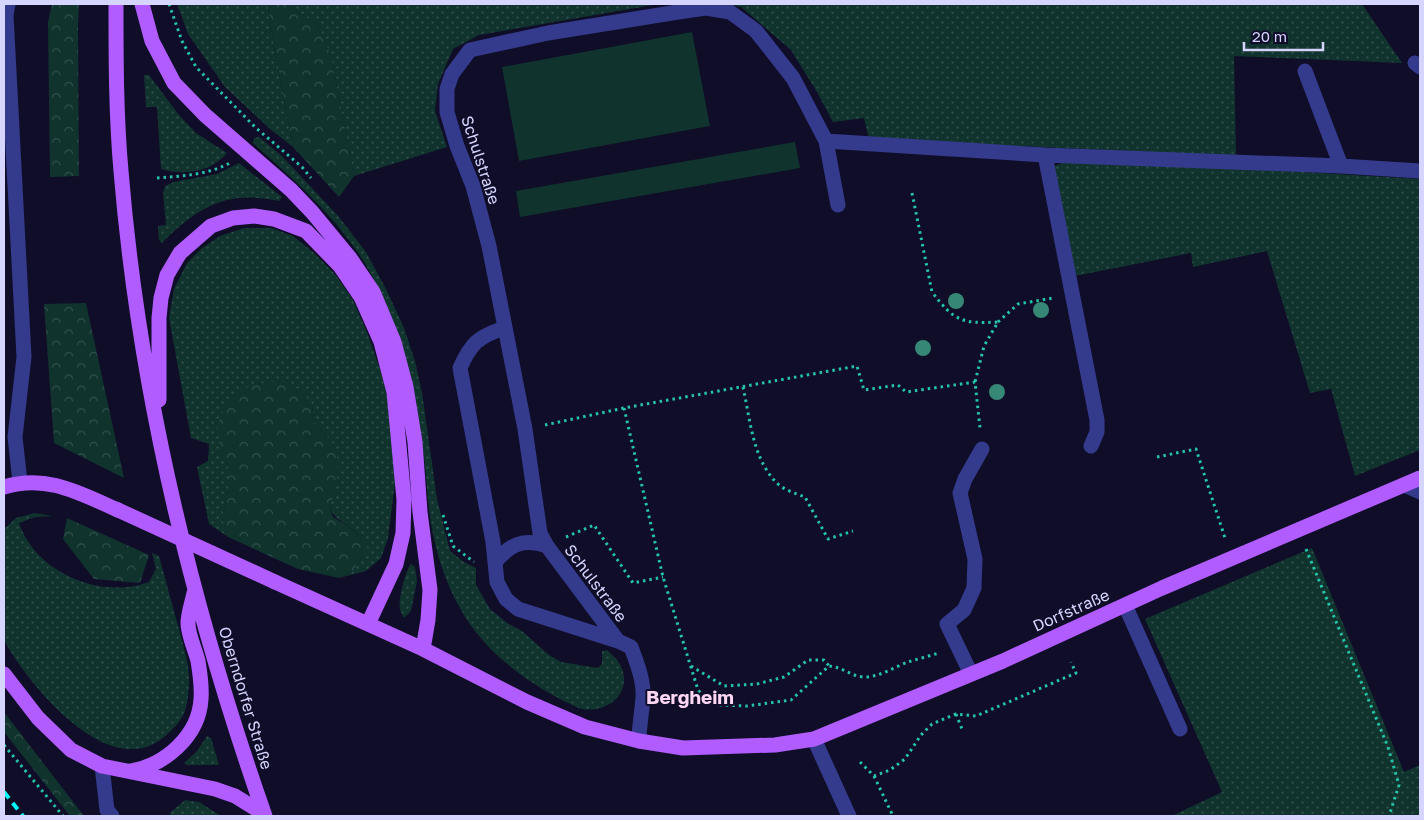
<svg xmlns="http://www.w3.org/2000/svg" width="1424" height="820" font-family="'Golos Text',sans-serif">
	<defs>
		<pattern id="grass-dots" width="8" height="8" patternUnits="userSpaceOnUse" patternTransform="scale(1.25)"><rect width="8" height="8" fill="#10332e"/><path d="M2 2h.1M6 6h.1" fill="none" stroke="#32504d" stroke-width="1.8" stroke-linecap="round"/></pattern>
		<pattern id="forest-crowns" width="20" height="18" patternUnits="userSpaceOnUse" patternTransform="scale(1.25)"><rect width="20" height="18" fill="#10332e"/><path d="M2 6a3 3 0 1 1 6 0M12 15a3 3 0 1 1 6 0" fill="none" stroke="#32504d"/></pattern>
	</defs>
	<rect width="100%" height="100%" fill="#0f0d28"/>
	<path fill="url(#grass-dots)" d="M 177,4 L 272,4 L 268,6 L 273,41 L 293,147 L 270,129 L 225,87 L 188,34 Z
		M 286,4 L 659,4 L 479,35 L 453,49 L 438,84 L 435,111 L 447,147 L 354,176 L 331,56 L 318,25 Z
		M 726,4 L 1362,4 L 1402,63 L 1234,56 L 1236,156 L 869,139 L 864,118 L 833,122 L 817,92 L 791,50 L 741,7 Z
		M 144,75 L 149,75 L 179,115 L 196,133 L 227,153 C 211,172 185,176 161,169 L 157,107 L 146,107 Z
		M 259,137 L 282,156 L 339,217 L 366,252 L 386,289 L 404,328 L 415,361 L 422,393 L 437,499 L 450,551 L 464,562 L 476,568 L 476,585 L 490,609 L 507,623 L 522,631 L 549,655 L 561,662 L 598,668 L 602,664 L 602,651 L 607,650 C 610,653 615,657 618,661 C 636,688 611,714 582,709 C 576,708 570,703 564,701 C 531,684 498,661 475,631 C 448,595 434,552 429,508 C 426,482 425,456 420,430 C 416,406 405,382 398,359 C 393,341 388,324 382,306 C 380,298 378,288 374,280 C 347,226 298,183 253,143 L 254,138 Z
		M 1065,162 L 1236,168 L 1420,179 L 1420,450 L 1355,476 L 1331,389 L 1310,393 L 1267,251 L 1193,267 L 1191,253 L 1075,276 L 1054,166 Z
		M 239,163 L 282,197 L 279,201 C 227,190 199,206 162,243 L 159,240 L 158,226 L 166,225 L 163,193 L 165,186 L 174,182 L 217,174 Z
		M 244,228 L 271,228 L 293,236 L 313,252 L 335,274 L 353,300 L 367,332 L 381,372 L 390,407 L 396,475 L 388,538 L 381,558 L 366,571 L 339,578 L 353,571 L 367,549 C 363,540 357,533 350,527 C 340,519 335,520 330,507 L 336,448 L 314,421 L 312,405 L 221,455 L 228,466 L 228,492 L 222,517 L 228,537 L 209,524 L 197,467 L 208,461 L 209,444 L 191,438 L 169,318 L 174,289 L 187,263 L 202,248 L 220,236 Z
		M 35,513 L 53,516 L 35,517 L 19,523 C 36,573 101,600 149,582 L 156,569 L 152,553 L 159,556 C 166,581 172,605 179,629 C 182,641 186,654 188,666 C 190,679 189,699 185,711 C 181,722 169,734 160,740 C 105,779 27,683 4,640 L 4,529 L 16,518 Z
		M 1312,548 L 1404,772 L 1420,765 L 1420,816 L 1172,816 L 1222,792 L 1145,619 Z
		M 411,564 L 415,567 L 417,581 L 411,611 L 404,618 C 403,615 401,613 400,610 C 398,601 405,571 411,564 Z
		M 207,736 L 211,738 L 219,765 L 187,765 L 184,763 L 197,751 Z
		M 185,800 L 199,802 L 221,816 L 169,816 L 171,812 Z"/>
	<path fill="url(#forest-crowns)" d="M 52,4 L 79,4 L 78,27 L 79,176 L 50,177 L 48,22 Z
		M 272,4 L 286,4 L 318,25 L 331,56 L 354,176 L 339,197 L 293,147 L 273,41 L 268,5 Z
		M 86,303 L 124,478 L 54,443 L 44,304 Z
		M 281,381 L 303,391 L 312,405 L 314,421 L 336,448 L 339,470 L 330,507 L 333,517 L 350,527 L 363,540 L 368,549 L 353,571 L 339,578 L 298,569 L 228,537 L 222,517 L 228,492 L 228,466 L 221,455 L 217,427 L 224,408 L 239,391 L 256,384 Z
		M 67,518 L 149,555 L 140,583 L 94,579 L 63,539 Z
		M 4,712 L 84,816 L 70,816 L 4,732 Z"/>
	<path fill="#10332e" d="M 692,32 L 710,126 L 519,161 L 502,67 Z
		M 795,142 L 800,168 L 520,217 L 516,191 Z"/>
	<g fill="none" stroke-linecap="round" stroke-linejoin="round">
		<path stroke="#24c4a9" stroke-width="3" stroke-dasharray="2.5 4" stroke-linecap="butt" d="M 169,4 L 182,41 L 196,67 L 256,128 L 302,167 L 311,178
			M 157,178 C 182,176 207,175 230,163
			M 912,193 L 932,292 C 954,321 962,324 998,322 L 984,346 L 975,382
			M 998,322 L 1018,304 L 1053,298
			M 743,387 C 750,418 752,455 774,480 C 781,489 794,493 805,497 L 828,539 L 853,531
			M 624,408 L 663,577 L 698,690 L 708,701 L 721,705 L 747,706 L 791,700 L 829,666 C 842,667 851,676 863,677 C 878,678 894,667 908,662 C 918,659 929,656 939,653
			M 545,425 L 624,408 L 857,366 L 864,390 L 898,385 L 906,392 L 975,382 L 980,428
			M 1157,457 L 1196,449 L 1225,538
			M 443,515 L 453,546 L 474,562
			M 566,537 L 594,525 L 633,583 L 663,577
			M 1306,549 L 1388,747 L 1399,785 L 1389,816
			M 691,666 L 724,686 L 757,684 L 784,677 L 808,660 L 824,660 L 829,666
			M 956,714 L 962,729
			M 4,745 L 63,816
			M 860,762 L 874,776 L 890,770 L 905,759 L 921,735 L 932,724 L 956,714 L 976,716 L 1076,673 L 1071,662
			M 874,776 L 893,816"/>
		<path stroke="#343a8c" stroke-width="15" d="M 8,4 L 6,15 L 24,357 L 15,437 L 20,482
			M 1415,63 L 1420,67
			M 1305,71 L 1341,166 L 1420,171
			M 826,141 L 1045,155 L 1341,166
			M 1045,155 L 1097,420 L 1097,432 L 1091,446
			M 504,328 C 478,337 471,343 460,368 L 493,542 L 497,582 L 506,599 L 518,609 L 618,641 L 631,647 C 637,663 644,681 643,697 C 642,713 639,726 639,741
			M 1404,485 L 1420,492
			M 547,546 L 540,533 L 525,429 L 489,246 L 473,186 L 457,146 L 447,112 L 447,89 L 452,74 L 470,50 L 548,33 L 678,12 L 706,8 L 730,12 L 756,31 L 793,78 L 826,141 L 838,205
			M 495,562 C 511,544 523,538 547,546 L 618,641
			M 1125,605 L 1180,729
			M 971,674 L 947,624 L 964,610 L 974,588 L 975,559 L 960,493 L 965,479 L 982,449
			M 814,739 L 849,816
			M 102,766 L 107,810 L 112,816"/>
		<path stroke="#b15cff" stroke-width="15" d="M 116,4 C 116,59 116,115 121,171 C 139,391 192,608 265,816
			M 142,4 L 152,41 L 174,83 L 205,115 L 291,190 L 312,212 L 350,258 L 373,292 L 394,342 L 406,387 L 415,442 L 420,512 L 430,590 L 428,620 L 423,649
			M 159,400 L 159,318 L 161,298 L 167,275 L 180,253 L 211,226 L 233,218 L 254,216 L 274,219 L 306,231 L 340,266 L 361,297 L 381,342 L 394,392 L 404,500 L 403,533 L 396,564 L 368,624
			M 4,487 C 47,474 79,493 118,510
			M 275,582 L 423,649 L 527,702 L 585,727 L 639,741 L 683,748 L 775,745 L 814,739 L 1003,661 L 1162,588 L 1420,478
			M 4,674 L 38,718 L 71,750 L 102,766 L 215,789 L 235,796 L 264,814
			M 131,771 C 165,765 199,736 201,699 C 202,687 200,673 198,661 C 195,649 188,635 188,623 C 188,614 192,603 194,593"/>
		<path stroke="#01fffe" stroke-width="4" stroke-dasharray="8 6" stroke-linecap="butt" d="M 4,792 L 23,816"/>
		<path stroke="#b15cff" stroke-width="15" d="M 118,510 L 275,582"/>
	</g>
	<g fill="#368776">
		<circle cx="956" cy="301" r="8"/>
		<circle cx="1041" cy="310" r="8"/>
		<circle cx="923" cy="348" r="8"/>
		<circle cx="997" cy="392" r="8"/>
	</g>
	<g text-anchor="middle" stroke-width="4" stroke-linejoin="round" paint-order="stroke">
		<g font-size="16" fill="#d5d5ff" stroke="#0f0d28">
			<text transform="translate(481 160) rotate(72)" y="6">Schulstraße</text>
			<text transform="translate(596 583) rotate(53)" y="6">Schulstraße</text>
			<text transform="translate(1071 610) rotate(-24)" y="6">Dorfstraße</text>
			<text transform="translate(246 698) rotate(73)" y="6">Oberndorfer Straße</text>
		</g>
		<g font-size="19" font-weight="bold" fill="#ffd7f5" stroke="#0f0d28">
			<text x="690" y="704">Bergheim</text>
		</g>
	</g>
	<rect width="1424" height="820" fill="none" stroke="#d5d5ff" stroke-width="10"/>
	<path d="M1244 42v8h79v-8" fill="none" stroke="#d5d5ff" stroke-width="2.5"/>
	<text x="1252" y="42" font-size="15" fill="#d5d5ff" stroke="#0f0d28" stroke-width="4" paint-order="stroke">20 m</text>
</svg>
